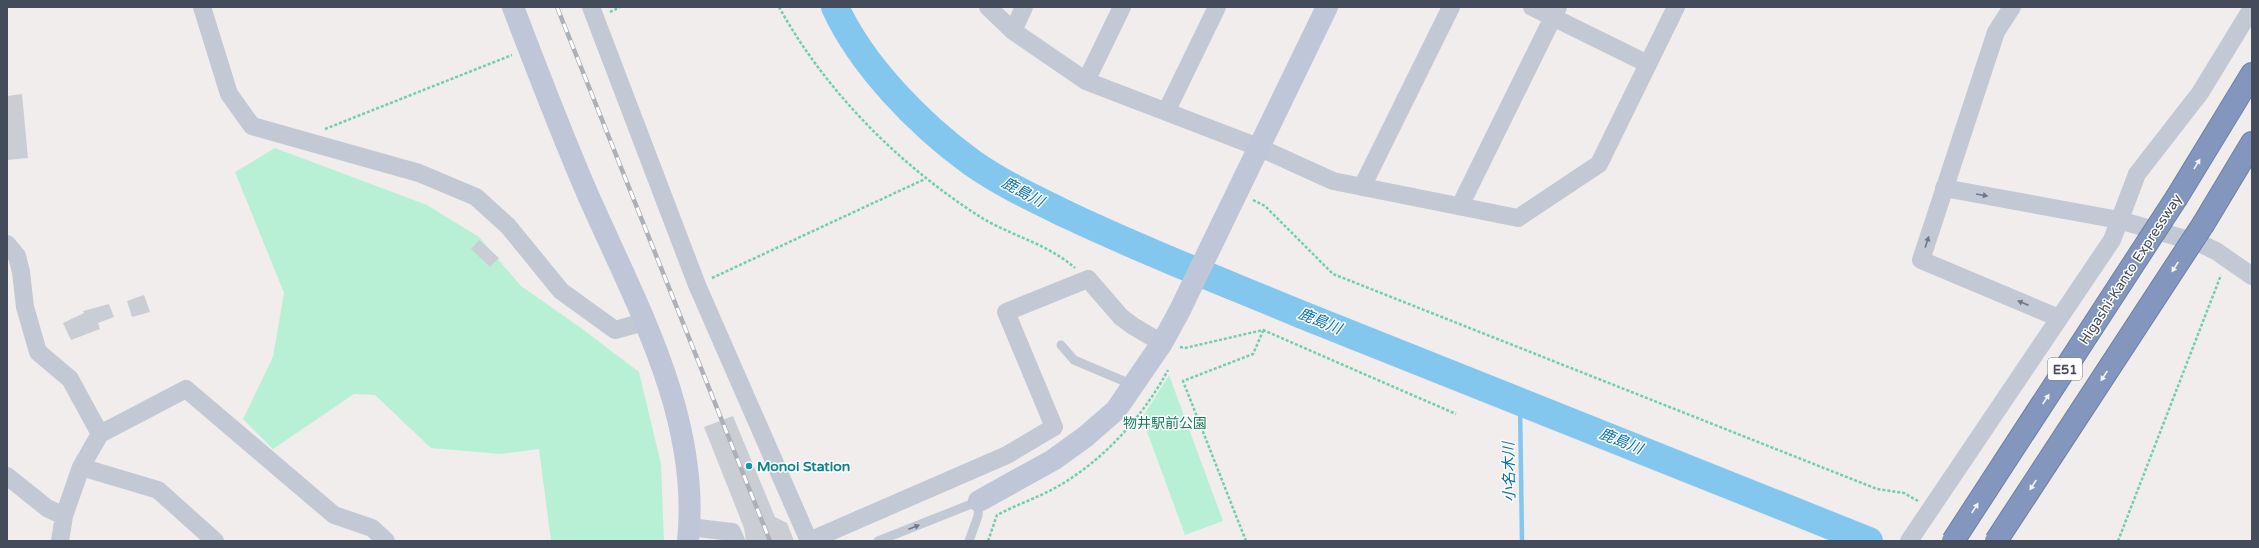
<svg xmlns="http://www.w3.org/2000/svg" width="2259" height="548" font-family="'Varela Round','Noto Sans JP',sans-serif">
	<rect width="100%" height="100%" fill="#f0edec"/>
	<path fill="#b8f0d6" d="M 275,148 L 427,205 L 479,237 L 521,286 L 581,328 L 639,372 L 661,464 L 664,541 L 551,541 L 539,449 L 501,454 L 431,448 L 375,395 L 354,394 L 273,449 L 243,419 L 273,357 L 284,293 L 235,172 Z
		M 1169,375 L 1223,521 L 1185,535 L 1142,418 Z"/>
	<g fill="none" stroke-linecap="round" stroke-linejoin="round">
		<path stroke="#83c7ef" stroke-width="4.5" d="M 1520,403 L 1522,541"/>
		<path stroke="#83c7ef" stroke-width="28" d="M 835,7 C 862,66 919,124 971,162 C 1002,184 1037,200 1070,216 C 1146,252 1223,282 1300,314 C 1490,390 1679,467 1869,541"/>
	</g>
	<path fill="#cbcdd5" d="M 22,94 L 28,158 L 7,160 L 7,96 Z
		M 479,240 L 499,258 L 490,267 L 471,249 Z
		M 144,295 L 150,312 L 132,317 L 127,301 Z
		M 109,304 L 114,317 L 98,323 L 100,329 L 71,340 L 63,323 L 84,313 L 83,311 Z
		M 733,416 L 775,517 L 787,523 L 794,541 L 746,541 L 744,528 L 704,427 Z"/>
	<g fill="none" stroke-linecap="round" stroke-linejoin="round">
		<defs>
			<path id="highway" d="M 2177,197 L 2252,74
				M 2204,223 L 2252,143"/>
		</defs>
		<use href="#highway" stroke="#6d80aa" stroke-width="24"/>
		<path stroke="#6fcfaf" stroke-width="2.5" stroke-dasharray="3 2" stroke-linecap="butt" d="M 779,7 C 826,92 900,166 982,218 C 1012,236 1048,244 1075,268
			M 610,12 L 620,7
			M 325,129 L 512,55
			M 1253,200 L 1265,206 L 1333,274 L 1877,489 L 1904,493 L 1918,501
			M 712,278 L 925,179
			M 1180,347 L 1185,348 L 1263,330 L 1456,414
			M 988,541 L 997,515 C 1016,505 1037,498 1055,488 C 1102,462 1143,417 1168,370
			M 1246,541 L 1183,381 L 1253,354 L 1263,331
			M 2118,541 L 2221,275"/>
		<path stroke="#c2c9d5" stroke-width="9" d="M 1061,345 L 1074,360 L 1133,385
			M 878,541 L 979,501 L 978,516 L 969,541"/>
		<path stroke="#c2c9d5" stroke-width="18" d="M 202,7 L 229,94 L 252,126 L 419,173 L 476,197 L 508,226 L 561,291 L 615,330 L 644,322
			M 591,7 L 697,285 L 809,541
			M 988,7 L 1013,31 L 1086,81 L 1258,147 L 1333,181 L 1518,218 L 1599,164 L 1676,7
			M 1532,7 L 1648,64
			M 2012,7 L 1996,32 L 1921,260 L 2059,318
			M 1013,31 L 1024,7
			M 1086,81 L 1122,7
			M 1166,112 L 1217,7
			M 1362,187 L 1451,7
			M 1944,188 L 2119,220 L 2199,243 L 2216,251 L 2252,276
			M 1460,206 L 1558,7
			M 7,244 L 17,256 L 21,272 L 25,307 L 38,352 L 70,379 L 100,434
			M 81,467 L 158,490 L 215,541
			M 7,476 L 47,508 L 64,516
			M 689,527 L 732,532 L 736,541
			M 60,541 L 64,516 L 81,467 L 100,434 L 186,389 L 334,515 L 372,528 L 386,541
			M 809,541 L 1007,455 L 1054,427 L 1006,312 L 1088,279 L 1121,317 L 1133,326 L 1162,343
			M 1909,541 L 2112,240 L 2137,174 L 2200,93 L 2252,8"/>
		<path stroke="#bec6d7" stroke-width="22" d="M 513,7 C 537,70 561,133 588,195 C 636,304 701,418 688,541
			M 979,501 L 1053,460 L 1085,437 L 1116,410 L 1162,343 L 1179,312 L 1327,7"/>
		<use href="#highway" stroke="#8296be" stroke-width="22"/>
		<defs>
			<path id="rail" d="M 557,7 L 770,541"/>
		</defs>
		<use href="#rail" stroke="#aeb0b7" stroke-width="4.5"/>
		<use href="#rail" stroke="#fff" stroke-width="3" stroke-dasharray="9" stroke-linecap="butt"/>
		<defs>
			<path id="highway-bridge" d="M 1953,541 L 2177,197
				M 1996,541 L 2204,223"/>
		</defs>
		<use href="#highway-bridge" stroke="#6d80aa" stroke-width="24" stroke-linecap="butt"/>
		<use href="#highway-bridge" stroke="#8296be" stroke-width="22"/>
	</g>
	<defs><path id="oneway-solid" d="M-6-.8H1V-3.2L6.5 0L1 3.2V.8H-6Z"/></defs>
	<g fill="#f2f4f8">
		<use href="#oneway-solid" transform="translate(2197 164) rotate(-59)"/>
		<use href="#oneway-solid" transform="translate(2175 267) rotate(123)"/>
		<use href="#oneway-solid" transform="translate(2104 376) rotate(123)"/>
		<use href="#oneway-solid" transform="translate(2046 399) rotate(-57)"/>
		<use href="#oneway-solid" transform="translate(2033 485) rotate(123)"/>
		<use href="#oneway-solid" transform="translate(1975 508) rotate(-57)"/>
	</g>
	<g fill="#707886">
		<use href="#oneway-solid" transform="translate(1982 195) rotate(10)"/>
		<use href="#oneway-solid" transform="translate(1927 242) rotate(-72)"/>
		<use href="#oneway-solid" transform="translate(2023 303) rotate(-157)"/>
		<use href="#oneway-solid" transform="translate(914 527) rotate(-21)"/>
	</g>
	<circle fill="#0f9aa8" stroke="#fff" stroke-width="1.5" cx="749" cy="466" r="4"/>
	<g text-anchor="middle" stroke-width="3" stroke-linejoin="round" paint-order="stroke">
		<rect fill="#fff" stroke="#7c828c" stroke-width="1" x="2048" y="358" width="34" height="22" rx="3"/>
		<g font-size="13" font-weight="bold" fill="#444c5b">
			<text x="2065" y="374">E51</text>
		</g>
		<g font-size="14" fill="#444c5b" stroke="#fff">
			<text transform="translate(2130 269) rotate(-57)" y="5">Higashi-Kanto Expressway</text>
		</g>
		<g font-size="14" fill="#137e59" stroke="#fff">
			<text x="1165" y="428">物井駅前公園</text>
		</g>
		<g font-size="14" font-weight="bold" fill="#0d838f" stroke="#fff" text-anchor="start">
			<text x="757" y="471">Monoi Station</text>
		</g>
		<g font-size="15" font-style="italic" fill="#076fab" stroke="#fff">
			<text transform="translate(1023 192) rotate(28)" y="5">鹿島川</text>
			<text transform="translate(1320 321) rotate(22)" y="5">鹿島川</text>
			<text transform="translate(1621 441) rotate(22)" y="5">鹿島川</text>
			<text transform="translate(1509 472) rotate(-91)" y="5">小名木川</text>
		</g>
	</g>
	<rect width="2259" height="548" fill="none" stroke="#444c5b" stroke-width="16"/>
</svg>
